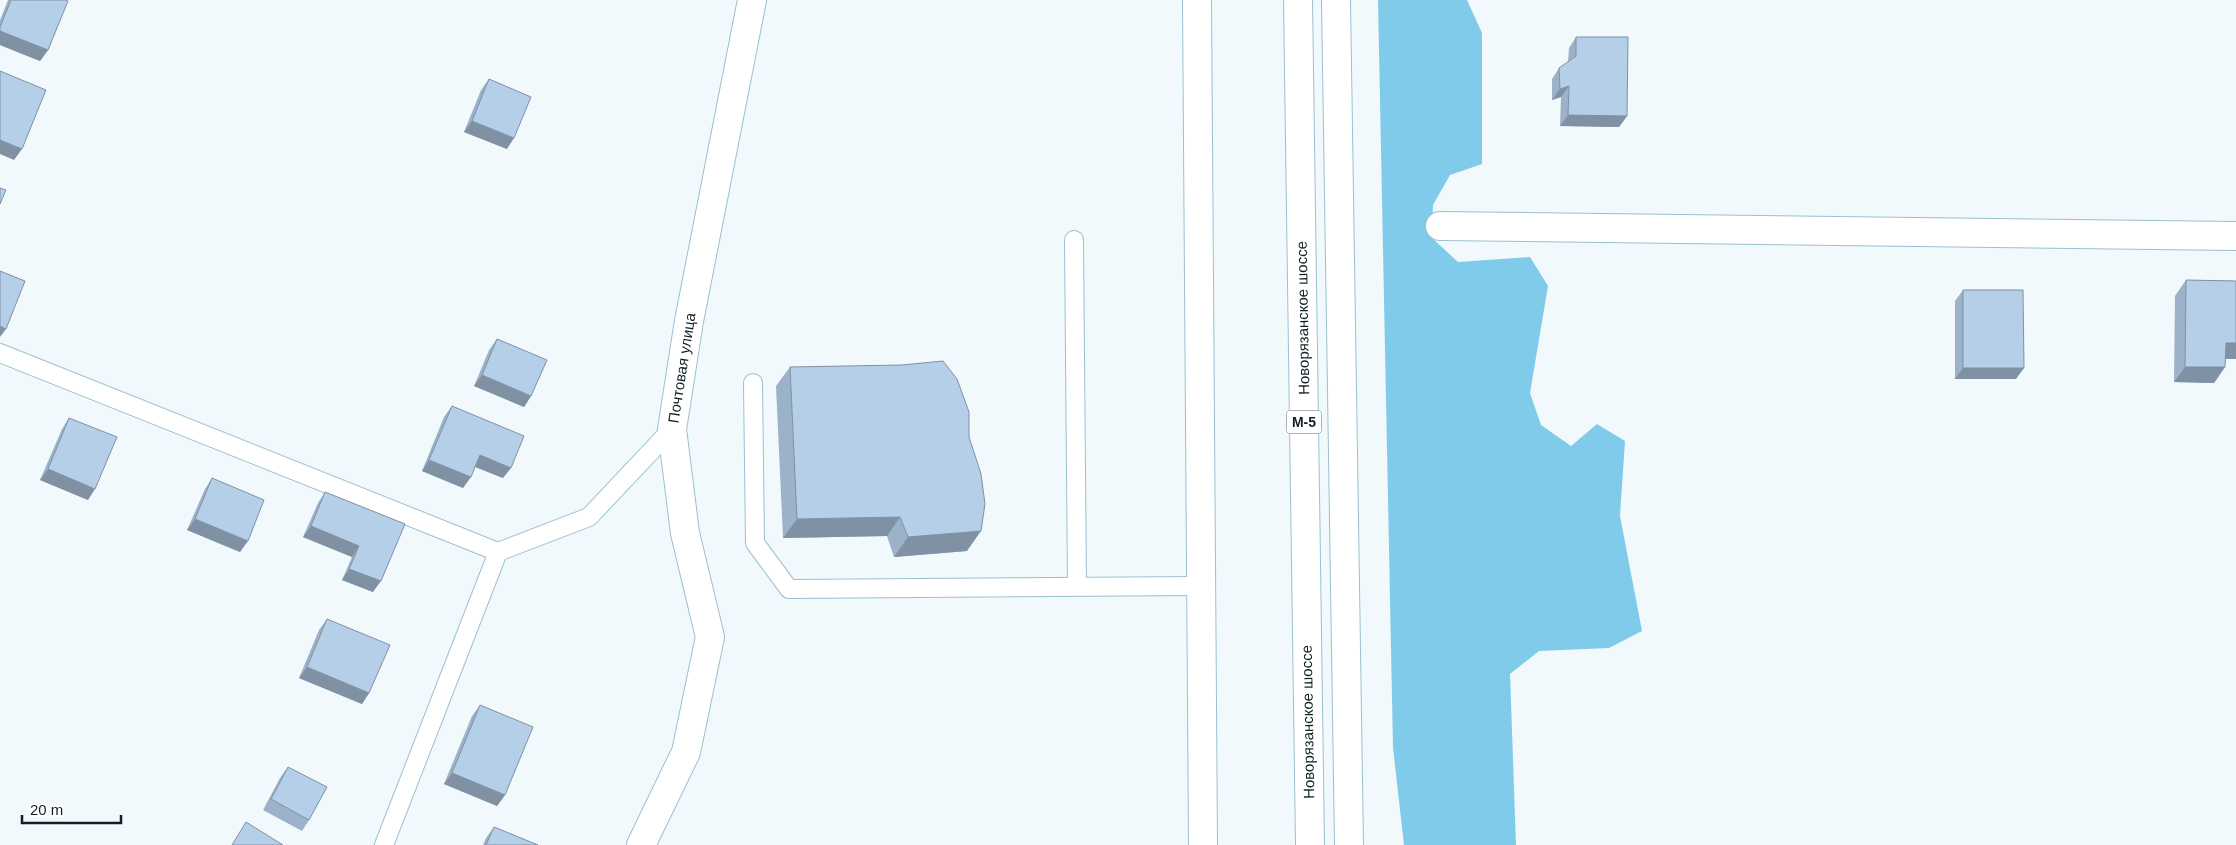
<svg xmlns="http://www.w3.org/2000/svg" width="2236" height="845" font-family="Helvetica,sans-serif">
	<rect width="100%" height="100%" fill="#f1f9fc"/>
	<path fill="#81cbea" d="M 1378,0 L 1467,0 L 1482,33 L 1482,164 L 1450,175 L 1433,205 L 1432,238 L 1458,262 L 1530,257 L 1548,286 L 1530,393 L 1541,425 L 1571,446 L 1597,424 L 1625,441 L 1620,516 L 1642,631 L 1609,648 L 1539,651 L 1510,674 L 1516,845 L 1404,845 L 1393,748 Z"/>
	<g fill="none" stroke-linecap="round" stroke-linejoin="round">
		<defs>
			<path id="lane" d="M 1074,240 L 1077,587
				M 0,353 L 498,552 L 589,517 L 672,429
				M 753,383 L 755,543 L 789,589 L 1201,586
				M 384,845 L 498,552"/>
			<path id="street" d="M 1336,0 L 1349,845
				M 1440,226 L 2236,236
				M 641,845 L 686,752 L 710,637 L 685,533 L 672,429 L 689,321 L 752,0"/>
			<path id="highway" d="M 1197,0 L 1203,845
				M 1298,0 L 1310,845"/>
		</defs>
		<use href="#lane" stroke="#9bc0d1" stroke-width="20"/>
		<use href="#street" stroke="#9bc0d1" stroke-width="30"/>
		<use href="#highway" stroke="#9bc0d1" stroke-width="30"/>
		<use href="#lane" stroke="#fff" stroke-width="18"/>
		<use href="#street" stroke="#fff" stroke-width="28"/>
		<use href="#highway" stroke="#fff" stroke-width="28"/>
	</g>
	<path fill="#9cb2c8" d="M 8,0 L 65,0 L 48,50 L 40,61 L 0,45 L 0,20 Z
		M 1576,37 L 1627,116 L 1619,127 L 1560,126 L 1561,97 L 1552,100 L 1552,79 L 1559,68 L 1568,62 L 1569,48 Z
		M 489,79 L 507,149 L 464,132 L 481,90 Z
		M 2186,280 L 2236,281 L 2236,359 L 2225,359 L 2225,367 L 2214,383 L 2174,382 L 2175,296 Z
		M 1963,290 L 2016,379 L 1955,379 L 1955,301 Z
		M 497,339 L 531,396 L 524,407 L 474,386 L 489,350 Z
		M 790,367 L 967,551 L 894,557 L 887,536 L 783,538 L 776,386 Z
		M 452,406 L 503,478 L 475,467 L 463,488 L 422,471 L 444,417 Z
		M 69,418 L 88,500 L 40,480 L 62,429 Z
		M 212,478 L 240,552 L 187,530 L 205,489 Z
		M 325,492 L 405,524 L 373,592 L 342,580 L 352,557 L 303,537 L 318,503 Z
		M 327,619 L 369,693 L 362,704 L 299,678 L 319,630 Z
		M 480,705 L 505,795 L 497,806 L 444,784 L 472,716 Z
		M 288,767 L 309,820 L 302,831 L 263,810 L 280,778 Z
		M 494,827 L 538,845 L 483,845 L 486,838 Z"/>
	<path fill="#7f91a3" d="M 0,31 L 48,50 L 40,61 L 0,45 Z
		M 1569,86 L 1561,97 L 1552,100 L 1560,89 Z
		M 1568,115 L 1627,116 L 1619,127 L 1560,126 Z
		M 472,121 L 514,138 L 507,149 L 464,132 Z
		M 0,140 L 22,149 L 14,160 L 0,154 Z
		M 0,326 L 6,329 L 0,337 Z
		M 2226,343 L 2236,343 L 2236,359 L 2215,359 Z
		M 2185,367 L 2225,367 L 2214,383 L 2174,382 Z
		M 1963,368 L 2024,368 L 2016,379 L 1955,379 Z
		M 482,375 L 531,396 L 524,407 L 474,386 Z
		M 480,455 L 511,468 L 503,478 L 473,466 Z
		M 429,460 L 471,477 L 463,488 L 422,471 Z
		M 48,469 L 95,489 L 88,500 L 40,480 Z
		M 900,517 L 887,536 L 783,538 L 797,519 Z
		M 195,519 L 248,541 L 240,552 L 187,530 Z
		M 311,526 L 359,546 L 352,557 L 303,537 Z
		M 981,531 L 967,551 L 894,557 L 908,537 Z
		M 349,569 L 381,581 L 373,592 L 342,580 Z
		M 307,667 L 369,693 L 362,704 L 299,678 Z
		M 452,773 L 505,795 L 497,806 L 444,784 Z"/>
	<path fill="#b5cfe9" stroke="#7f91a3" d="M 11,0 L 65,0 L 68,1 L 48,50 L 0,31 L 0,27 Z
		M 1576,37 L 1628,37 L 1627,116 L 1568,115 L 1569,86 L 1560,89 L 1559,68 L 1576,56 Z
		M 0,71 L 46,90 L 22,149 L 0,140 Z
		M 489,79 L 531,97 L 514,138 L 472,121 Z
		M 0,188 L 6,190 L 0,204 Z
		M 0,271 L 25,281 L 6,329 L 0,326 Z
		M 2186,280 L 2236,281 L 2236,343 L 2226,343 L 2225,367 L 2185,367 Z
		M 1963,290 L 2023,290 L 2024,368 L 1963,368 Z
		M 497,339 L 547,360 L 531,396 L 482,375 Z
		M 943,361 L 957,379 L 969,412 L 969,437 L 981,474 L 985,504 L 981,531 L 908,537 L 900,517 L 797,519 L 790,367 L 902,365 Z
		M 452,406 L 524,436 L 511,468 L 480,455 L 471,477 L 429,460 Z
		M 69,418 L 117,437 L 95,489 L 48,469 Z
		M 212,478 L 264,500 L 248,541 L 195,519 Z
		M 325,492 L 405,524 L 381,581 L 349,569 L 359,546 L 311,526 Z
		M 327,619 L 390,645 L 369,693 L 307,667 Z
		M 480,705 L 533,727 L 505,795 L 452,773 Z
		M 288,767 L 327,787 L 309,820 L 271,799 Z
		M 246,822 L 283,845 L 232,845 Z
		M 494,827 L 538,845 L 486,845 Z"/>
	<g text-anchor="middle" stroke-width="4.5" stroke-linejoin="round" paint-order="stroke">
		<rect fill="#fff" stroke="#586367" stroke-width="1" x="1286.5" y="410.5" width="35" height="23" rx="4"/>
		<g font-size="14" font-weight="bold" fill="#112026">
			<text x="1304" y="427">М-5</text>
		</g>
		<g font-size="15" fill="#112026" stroke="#fff">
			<text transform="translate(1303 318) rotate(-91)" y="5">Новорязанское шоссе</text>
			<text transform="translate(682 368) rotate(-81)" y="5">Почтовая улица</text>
			<text transform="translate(1308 722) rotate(-91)" y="5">Новорязанское шоссе</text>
		</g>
	</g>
	<path d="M22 815v8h99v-8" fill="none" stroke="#112026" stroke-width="2.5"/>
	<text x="30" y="815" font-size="15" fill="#112026" stroke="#ffffff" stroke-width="4" paint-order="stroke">20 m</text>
</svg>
